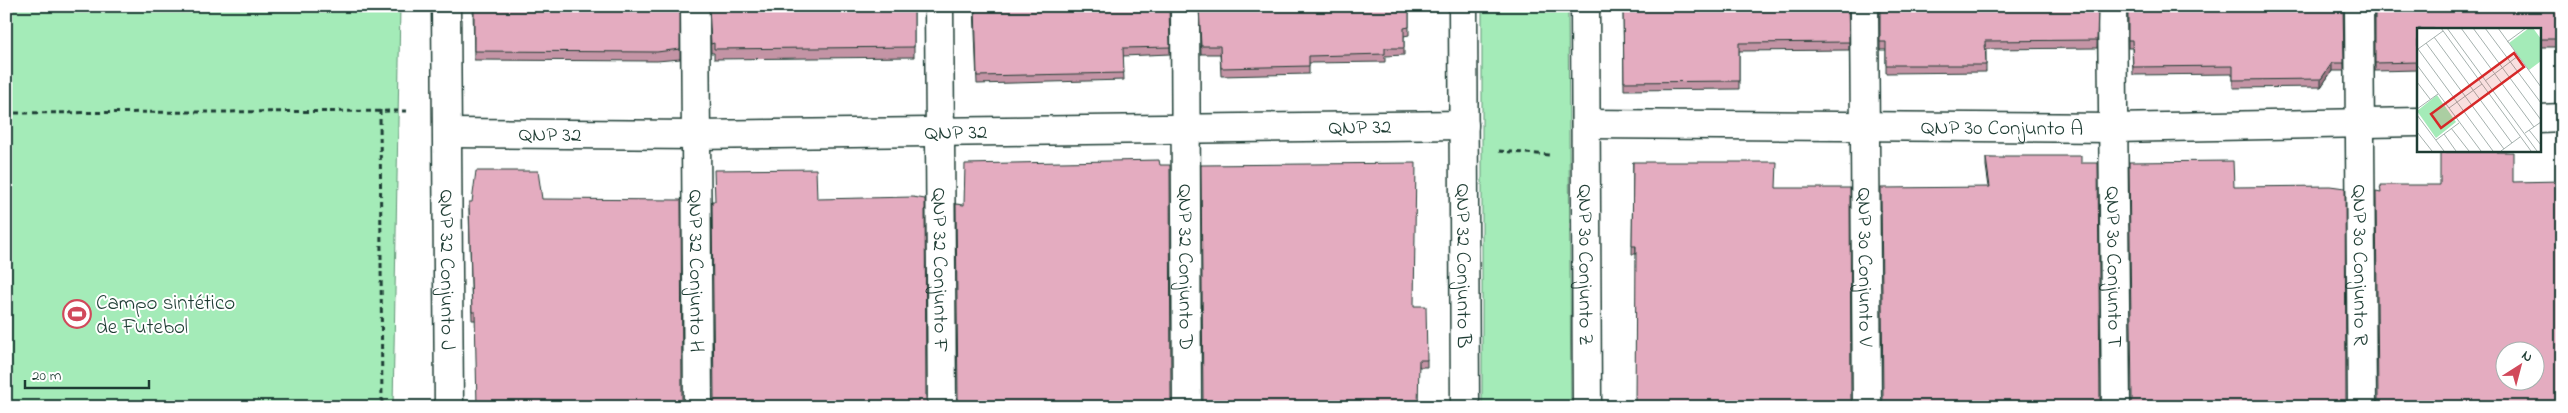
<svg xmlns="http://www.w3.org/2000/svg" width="2568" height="413" font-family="'Indie Flower',sans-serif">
	<rect width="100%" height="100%" fill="#fff"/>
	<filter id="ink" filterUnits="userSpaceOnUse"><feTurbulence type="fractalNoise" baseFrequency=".02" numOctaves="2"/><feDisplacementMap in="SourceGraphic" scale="10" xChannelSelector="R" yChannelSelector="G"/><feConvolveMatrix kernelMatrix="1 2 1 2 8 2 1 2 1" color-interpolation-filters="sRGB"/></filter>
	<g filter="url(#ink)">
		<path fill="#a4ebb8" stroke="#629476" d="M 6,6 L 400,6 L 393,407 L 6,407 Z
			M 1482,6 L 1568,7 L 1571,407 L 1482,407 Z"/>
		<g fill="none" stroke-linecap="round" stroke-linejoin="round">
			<defs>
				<g id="street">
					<path id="s1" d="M 446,6 L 449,407"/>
					<path id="s2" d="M 695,6 L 698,407"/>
					<path id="s3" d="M 939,6 L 942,407"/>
					<path id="s4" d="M 1185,6 L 1187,407"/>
					<path id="s5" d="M 1864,6 L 1867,407"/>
					<path id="s6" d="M 2112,6 L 2116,407"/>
					<path id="s7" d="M 2359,6 L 2362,407"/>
					<path d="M 2539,119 L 2562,118"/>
					<path id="s8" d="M 1586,124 L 2114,128 L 2418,122"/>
					<path id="s9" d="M 448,133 L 696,135 L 1464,125"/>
				</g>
				<g id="secondary">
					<path id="s10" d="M 1463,6 L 1465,407"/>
					<path id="s11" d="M 1585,6 L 1587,407"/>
				</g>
			</defs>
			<use href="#street" stroke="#1f3d34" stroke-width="31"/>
			<use href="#secondary" stroke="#1f3d34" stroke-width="31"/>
			<path stroke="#1f3d34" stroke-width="3" stroke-dasharray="5 4" stroke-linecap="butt" d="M 380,110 L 382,407
				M 6,113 L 411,111
				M 1499,151 L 1550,155"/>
			<use href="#street" stroke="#fff" stroke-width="28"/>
			<use href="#secondary" stroke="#fff" stroke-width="28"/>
		</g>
		<path fill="#c494a5" stroke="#1f3d34" d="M 473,6 L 680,6 L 680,59 L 657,61 L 474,60 Z
			M 709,6 L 914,6 L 914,57 L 714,59 L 714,53 L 711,53 Z
			M 974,6 L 1169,6 L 1170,54 L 1123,56 L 1124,80 L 977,84 Z
			M 1199,6 L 1409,6 L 1409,35 L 1404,36 L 1404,55 L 1385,56 L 1385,62 L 1309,63 L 1309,74 L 1221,76 L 1220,54 L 1201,54 Z
			M 1623,6 L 1848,6 L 1849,50 L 1739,51 L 1739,89 L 1624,90 Z
			M 1880,6 L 2098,6 L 2097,48 L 1986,49 L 1986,72 L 1886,73 L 1886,50 L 1880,50 Z
			M 2128,6 L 2343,6 L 2344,71 L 2332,71 L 2321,87 L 2233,88 L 2233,74 L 2133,75 L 2132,48 L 2128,48 Z
			M 2375,6 L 2562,6 L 2562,47 L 2539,47 L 2539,29 L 2418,29 L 2418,70 L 2375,71 Z
			M 1986,158 L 2081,163 L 2100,399 L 1989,187 L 1986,166 Z
			M 1633,162 L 1636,254 L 1632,254 Z
			M 542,199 L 682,399 L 475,320 L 472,320 L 469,209 Z
			M 1414,306 L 1427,360 L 1427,367 L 1419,367 Z"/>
		<path fill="#a07886" stroke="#1f3d34" d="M 2332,63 L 2332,71 L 2321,87 L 2321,79 Z"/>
		<path fill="#e4acc0" stroke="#1f3d34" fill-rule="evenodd" d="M 474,6 L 680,6 L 680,49 L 657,52 L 474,51 Z
			M 709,6 L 914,6 L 914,47 L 714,49 L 714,43 L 711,44 Z
			M 975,6 L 1169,6 L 1170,47 L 1123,48 L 1124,73 L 977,76 Z
			M 1199,6 L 1409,6 L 1409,27 L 1404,28 L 1404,48 L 1385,48 L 1385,54 L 1309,56 L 1309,66 L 1221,68 L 1220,46 L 1201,46 Z
			M 1623,6 L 1848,6 L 1849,42 L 1739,43 L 1739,81 L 1624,82 Z
			M 1880,6 L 2098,6 L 2097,40 L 1985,41 L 1986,65 L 1886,65 L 1886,42 L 1880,42 Z
			M 2128,6 L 2343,6 L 2344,63 L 2332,63 L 2321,79 L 2233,80 L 2233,66 L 2133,67 L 2132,40 L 2128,40 Z
			M 2375,6 L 2562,6 L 2562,39 L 2539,39 L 2539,29 L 2418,29 L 2418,62 L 2375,63 Z
			M 2440,152 L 2513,152 L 2513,182 L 2562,181 L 2562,407 L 2375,407 L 2378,399 L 2376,192 L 2381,193 L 2380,185 L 2440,185 ZM 2506,350 L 2536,350 L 2536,380 L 2506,380 Z
			M 2004,156 L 2081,156 L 2081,163 L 2098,163 L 2100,399 L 2103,407 L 1880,407 L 1883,399 L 1881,188 L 1990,187 L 1986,158 L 2004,158 Z
			M 1159,160 L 1160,165 L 1170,165 L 1171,399 L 1173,407 L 956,407 L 958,399 L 956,204 L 964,205 L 965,164 Z
			M 2233,161 L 2234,187 L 2330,186 L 2345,188 L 2346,399 L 2349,407 L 2129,407 L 2132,399 L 2129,162 Z
			M 1633,162 L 1777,162 L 1776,188 L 1850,188 L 1851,399 L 1854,407 L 1635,407 L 1636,246 L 1632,246 Z
			M 1416,163 L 1414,306 L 1426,306 L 1427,360 L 1419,360 L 1418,407 L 1200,407 L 1203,399 L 1201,165 Z
			M 816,169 L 817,199 L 913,197 L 925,199 L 926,399 L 928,407 L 712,407 L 714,399 L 712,201 L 715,201 L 714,170 Z
			M 476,171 L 538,171 L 542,199 L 681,200 L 682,399 L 684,407 L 477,407 L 475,312 L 472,312 L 469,202 L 472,202 Z"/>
	</g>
	<defs>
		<symbol id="stadium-ring" viewBox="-11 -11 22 22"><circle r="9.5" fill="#fff" stroke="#d1495b" stroke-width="1.5"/><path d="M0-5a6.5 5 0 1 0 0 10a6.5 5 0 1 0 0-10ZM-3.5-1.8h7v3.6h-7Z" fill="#d1495b"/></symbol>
	</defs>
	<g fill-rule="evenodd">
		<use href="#stadium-ring" x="61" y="298" width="32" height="32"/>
	</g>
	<g text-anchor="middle" stroke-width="4" stroke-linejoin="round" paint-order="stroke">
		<g font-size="21" fill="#1f3d34" stroke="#fff">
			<text dy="7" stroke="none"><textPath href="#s9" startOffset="912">QNP 32</textPath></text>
			<text dy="7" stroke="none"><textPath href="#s8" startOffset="416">QNP 30 Conjunto A</textPath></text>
			<text dy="7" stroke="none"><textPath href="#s9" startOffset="508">QNP 32</textPath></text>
			<text dy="7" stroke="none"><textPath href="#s9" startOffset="102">QNP 32</textPath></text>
			<text dy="7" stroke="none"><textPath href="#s11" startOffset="259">QNP 30 Conjunto Z</textPath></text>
			<text dy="7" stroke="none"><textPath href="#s7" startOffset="259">QNP 30 Conjunto R</textPath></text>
			<text dy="7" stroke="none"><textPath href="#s10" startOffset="260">QNP 32 Conjunto B</textPath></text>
			<text dy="7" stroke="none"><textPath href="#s4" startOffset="261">QNP 32 Conjunto D</textPath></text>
			<text dy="7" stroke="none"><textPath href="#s5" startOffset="261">QNP 30 Conjunto V</textPath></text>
			<text dy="7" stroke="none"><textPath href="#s6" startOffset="261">QNP 30 Conjunto T</textPath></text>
			<text dy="7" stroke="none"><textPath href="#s1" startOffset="264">QNP 32 Conjunto J</textPath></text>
			<text dy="7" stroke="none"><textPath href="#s3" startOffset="264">QNP 32 Conjunto F</textPath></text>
			<text dy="7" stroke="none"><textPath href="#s2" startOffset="265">QNP 32 Conjunto H</textPath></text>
		</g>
		<g font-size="21" fill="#1f3d34" stroke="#fff" text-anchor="start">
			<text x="96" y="309">Campo sintético<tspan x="96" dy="24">de Futebol</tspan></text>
		</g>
	</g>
	<g transform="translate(2417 28)">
		<rect width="124" height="124" fill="#fff"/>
		<path d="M 112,0 L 116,0 L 124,11 L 124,33 L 112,42 L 92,15 ZM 20,67 L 39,94 L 19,110 L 0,83 Z" fill="#a4ebb8"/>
		<path fill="none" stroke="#a5b1ae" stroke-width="1" d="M 24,0 L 114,123M 30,0 L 120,123M 44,0 L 117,99M 56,0 L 124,92M 68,0 L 124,75M 81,0 L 124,59M 17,9 L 95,115M 90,14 L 109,0M 9,15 L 87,121M 1,21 L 76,123M 1,21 L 26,3M 0,37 L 64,123M 68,53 L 101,28M 0,54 L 13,71M 32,80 L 65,56M 0,81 L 21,66M 0,87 L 27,123M 34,100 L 52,123M 112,102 L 124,117M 0,104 L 15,123M 108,105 L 124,94M 27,106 L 39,123M 19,112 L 42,95M 84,123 L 103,109"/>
		<path fill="#d62828" fill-opacity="0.15" stroke="#d62828" stroke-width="2.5" d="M 97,25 L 107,39 L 24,100 L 14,86 Z"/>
		<rect width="124" height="124" fill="none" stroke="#1f3d34" stroke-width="2.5"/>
	</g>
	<rect width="2568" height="413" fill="none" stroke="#fff" stroke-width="25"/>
	<rect x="12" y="12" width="2543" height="388" fill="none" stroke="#1f3d34" stroke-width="2" filter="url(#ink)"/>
	<g transform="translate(2520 366) rotate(36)"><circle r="24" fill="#ffffff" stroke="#a5b1ae"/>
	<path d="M0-4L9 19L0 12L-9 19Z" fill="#d1495b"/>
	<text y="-8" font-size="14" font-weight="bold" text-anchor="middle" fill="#1f3d34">N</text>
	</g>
	<path d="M25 380v8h124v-8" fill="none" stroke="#1f3d34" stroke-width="2.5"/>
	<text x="32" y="380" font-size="15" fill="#1f3d34" stroke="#ffffff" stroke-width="4" paint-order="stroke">20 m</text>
</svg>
